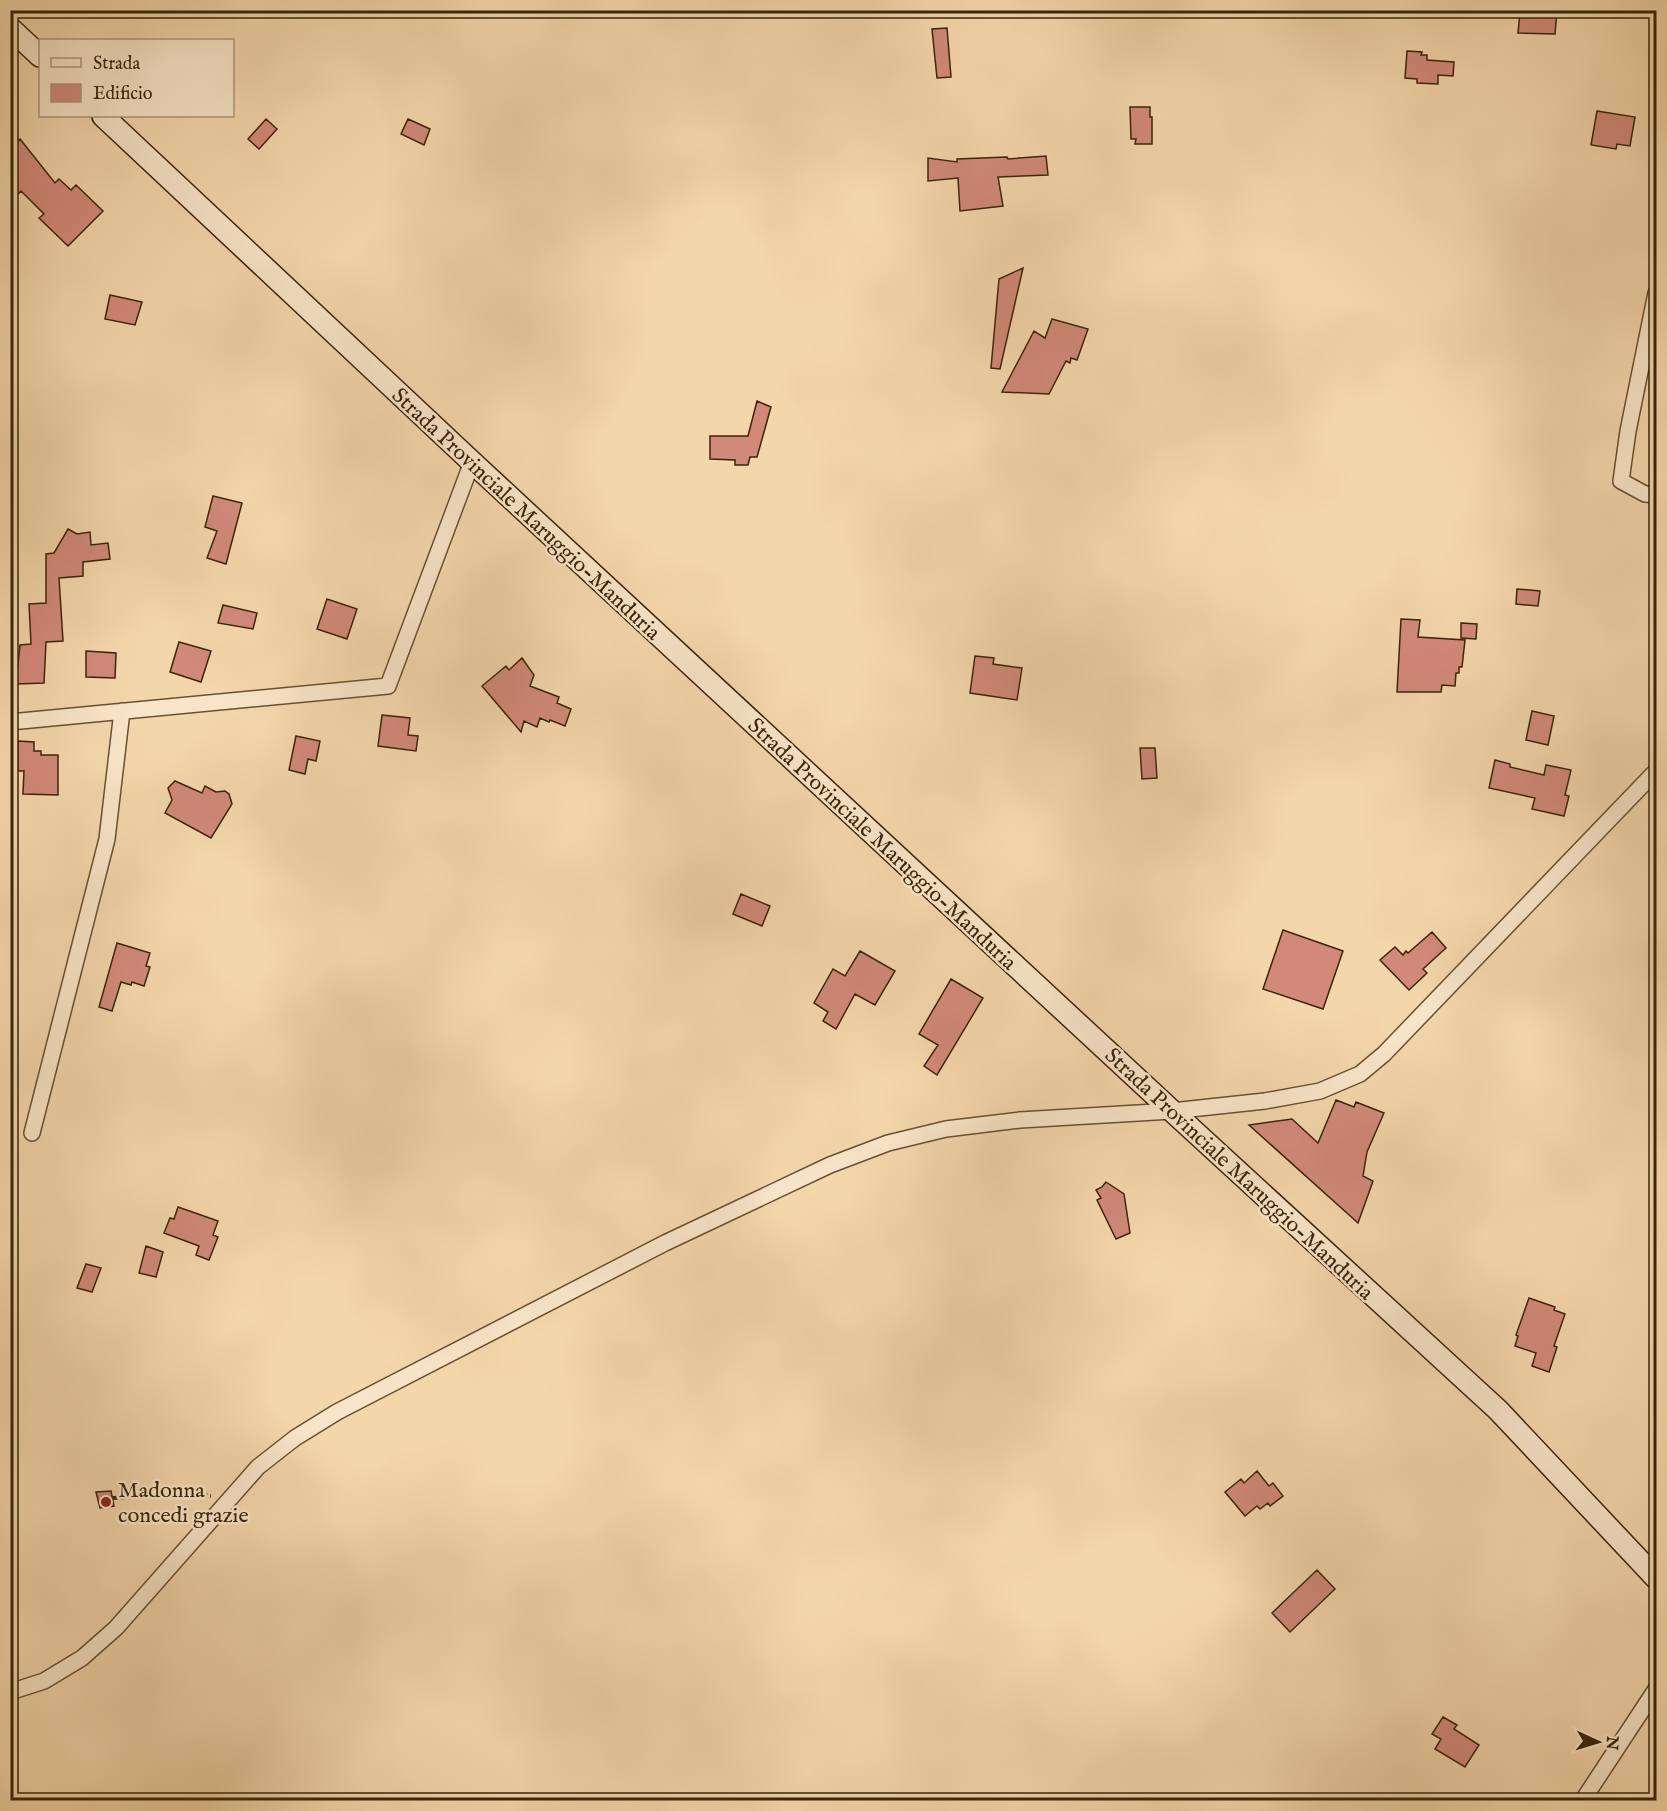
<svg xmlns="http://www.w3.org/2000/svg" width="1667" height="1811" font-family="'IM FELL English',serif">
	<rect width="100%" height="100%" fill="#f4d6ab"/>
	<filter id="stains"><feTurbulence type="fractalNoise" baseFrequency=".00333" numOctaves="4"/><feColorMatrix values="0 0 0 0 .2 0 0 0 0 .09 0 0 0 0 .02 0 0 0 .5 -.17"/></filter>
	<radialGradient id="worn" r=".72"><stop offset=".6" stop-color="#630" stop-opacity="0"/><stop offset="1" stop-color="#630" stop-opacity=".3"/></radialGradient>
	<path fill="#d2897a" stroke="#3a240a" stroke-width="1.5" d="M 1537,10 L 1557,10 L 1555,34 L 1518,33 L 1520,13 L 1537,14 Z
		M 947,28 L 951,77 L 937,78 L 932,29 Z
		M 1407,51 L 1422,52 L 1421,55 L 1427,55 L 1427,60 L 1454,62 L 1453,76 L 1438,75 L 1438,84 L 1417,83 L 1417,79 L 1405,78 Z
		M 1130,107 L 1150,107 L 1150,117 L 1152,117 L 1152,144 L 1135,144 L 1136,139 L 1131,139 Z
		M 1597,111 L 1635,117 L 1630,146 L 1617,144 L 1616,149 L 1591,145 Z
		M 266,119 L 277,129 L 259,149 L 248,139 Z
		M 408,119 L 430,129 L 424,145 L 401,134 Z
		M 20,139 L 55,183 L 59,179 L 71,190 L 76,185 L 103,211 L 68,246 L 39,218 L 44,214 L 21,191 L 10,203 L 10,147 Z
		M 1046,156 L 1048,175 L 998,177 L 1003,206 L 960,211 L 958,178 L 928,181 L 928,158 L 957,162 L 957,159 L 1007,157 L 1008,159 Z
		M 1023,268 L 1000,369 L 991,368 L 999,279 Z
		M 110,295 L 142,302 L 135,325 L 105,319 Z
		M 1052,319 L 1088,329 L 1077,360 L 1071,358 L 1070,363 L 1066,361 L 1049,394 L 1002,392 L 1034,331 L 1045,338 Z
		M 757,401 L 771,407 L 757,457 L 750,457 L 748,465 L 735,465 L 735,460 L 710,459 L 710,436 L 748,436 Z
		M 213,496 L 242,503 L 226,564 L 207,558 L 217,531 L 205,527 Z
		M 68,529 L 77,534 L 90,532 L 91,545 L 108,543 L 110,559 L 83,562 L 83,576 L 59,578 L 63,641 L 46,642 L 44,683 L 16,684 L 20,645 L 31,644 L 29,604 L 46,603 L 46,554 L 54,553 Z
		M 1517,589 L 1540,591 L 1538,606 L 1516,604 Z
		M 327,599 L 357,609 L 347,639 L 317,629 Z
		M 223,605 L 257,613 L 253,629 L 218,623 Z
		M 1401,619 L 1420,620 L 1418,637 L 1465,640 L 1462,667 L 1459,667 L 1459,673 L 1456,673 L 1455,686 L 1442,685 L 1441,692 L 1397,692 Z
		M 1461,623 L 1477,624 L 1476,639 L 1461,638 Z
		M 179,642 L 211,651 L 201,682 L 170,672 Z
		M 86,651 L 116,653 L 115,678 L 86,677 Z
		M 975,656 L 994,658 L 993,664 L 1022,668 L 1017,700 L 970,693 Z
		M 522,658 L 534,675 L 530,686 L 559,697 L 557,703 L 571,709 L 565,726 L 550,720 L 549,722 L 540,718 L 537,727 L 524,721 L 521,732 L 482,686 L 506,666 L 509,670 Z
		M 1532,711 L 1554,716 L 1548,745 L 1526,740 Z
		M 382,715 L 410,718 L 408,735 L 418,736 L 416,751 L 378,746 Z
		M 296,736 L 320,741 L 316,761 L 308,759 L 305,774 L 289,770 Z
		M 18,741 L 34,742 L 34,751 L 41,751 L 41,755 L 58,755 L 58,795 L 23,794 L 24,771 L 18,771 Z
		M 1140,748 L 1155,748 L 1157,778 L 1142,779 Z
		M 1495,760 L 1510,764 L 1510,767 L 1544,775 L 1546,765 L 1571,770 L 1565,795 L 1569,796 L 1564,816 L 1532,809 L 1535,798 L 1489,788 Z
		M 175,781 L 202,793 L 205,786 L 216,792 L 225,791 L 229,794 L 232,804 L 211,838 L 165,813 L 172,800 L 168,788 Z
		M 741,894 L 770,906 L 762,926 L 733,914 Z
		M 1283,930 L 1343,951 L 1323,1009 L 1263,989 Z
		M 1432,932 L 1446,948 L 1423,969 L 1427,973 L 1409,990 L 1380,960 L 1395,947 L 1403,955 L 1406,951 L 1408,953 Z
		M 117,943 L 150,953 L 146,966 L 150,967 L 144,986 L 132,982 L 131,985 L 121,982 L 112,1011 L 99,1007 Z
		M 860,951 L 895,971 L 875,1005 L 855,994 L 836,1029 L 823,1021 L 828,1012 L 814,1003 L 833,969 L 845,976 Z
		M 951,979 L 983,998 L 937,1075 L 924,1066 L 938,1045 L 919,1034 Z
		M 1336,1100 L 1354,1107 L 1356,1102 L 1384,1113 L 1367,1152 L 1363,1176 L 1373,1181 L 1358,1223 L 1249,1125 L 1292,1119 L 1318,1143 Z
		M 1106,1182 L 1124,1194 L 1130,1233 L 1116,1239 L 1097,1200 L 1101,1198 L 1096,1190 L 1102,1187 Z
		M 178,1207 L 218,1221 L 213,1235 L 218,1237 L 209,1260 L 196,1255 L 199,1246 L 164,1233 L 170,1218 L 174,1219 Z
		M 146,1246 L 163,1252 L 156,1277 L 139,1273 Z
		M 86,1264 L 101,1268 L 92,1292 L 77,1288 Z
		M 1529,1298 L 1555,1307 L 1554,1310 L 1565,1314 L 1554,1346 L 1557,1347 L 1549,1372 L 1532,1366 L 1536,1353 L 1515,1346 L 1518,1336 L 1516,1335 Z
		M 1257,1471 L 1269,1486 L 1273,1483 L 1283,1496 L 1270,1506 L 1268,1503 L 1260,1509 L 1257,1506 L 1245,1516 L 1225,1492 L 1241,1479 L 1244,1483 Z
		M 111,1491 L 114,1506 L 100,1508 L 96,1492 Z
		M 1317,1570 L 1335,1589 L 1290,1632 L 1272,1613 Z
		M 1443,1717 L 1457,1725 L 1454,1729 L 1479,1745 L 1465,1767 L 1435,1749 L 1441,1739 L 1432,1734 Z"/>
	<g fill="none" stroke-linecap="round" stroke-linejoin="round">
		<defs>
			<path id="minor" d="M 1656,293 L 1628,431 L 1621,481 L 1645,494 L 1656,495
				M 10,722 L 388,686 L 472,462
				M 32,1133 L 107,839 L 122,711
				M 10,1692 L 44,1681 L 82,1658 L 116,1628 L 258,1467 L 295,1438 L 337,1412 L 665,1243 L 830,1165 L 888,1143 L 946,1129 L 1020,1120 L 1172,1111 L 1265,1101 L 1320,1091 L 1360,1074 L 1384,1054 L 1656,771
				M 1583,1800 L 1656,1689"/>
			<path id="secondary" d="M 10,28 L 40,56
				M 103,116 L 472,462 L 1172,1111 L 1498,1410 L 1656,1578"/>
		</defs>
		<use href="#minor" stroke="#685032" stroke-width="18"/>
		<use href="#secondary" stroke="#3a240a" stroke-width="24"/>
		<path stroke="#3a240a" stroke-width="4" stroke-dasharray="4.5 3" stroke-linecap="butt" d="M 113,1498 L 200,1494 L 211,1496"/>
		<use href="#minor" stroke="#f8e4c8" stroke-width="15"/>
		<use href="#secondary" stroke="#f8e4c8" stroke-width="21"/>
	</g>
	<circle fill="#8f2418" stroke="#f8e4c8" stroke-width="2" cx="106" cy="1502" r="6"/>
	<g text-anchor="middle" stroke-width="5" stroke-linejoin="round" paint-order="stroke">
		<g font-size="22" fill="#3a240a" stroke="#f8e4c8">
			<text transform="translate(527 513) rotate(43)" y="8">Strada Provinciale Maruggio-Manduria</text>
			<text transform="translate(883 843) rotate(43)" y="8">Strada Provinciale Maruggio-Manduria</text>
			<text transform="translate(1240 1173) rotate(43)" y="8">Strada Provinciale Maruggio-Manduria</text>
		</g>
		<g font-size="22" fill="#3a240a" stroke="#f8e4c8" text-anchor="start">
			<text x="118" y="1497">Madonna<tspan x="118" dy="25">concedi grazie</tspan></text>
		</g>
	</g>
	<rect width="1667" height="1811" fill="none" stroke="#f4d6ab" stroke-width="36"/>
	<rect x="12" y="12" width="1643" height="1787" fill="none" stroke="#3a240a" stroke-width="3"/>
	<rect x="18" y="18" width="1631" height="1775" fill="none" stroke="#3a240a" stroke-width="1.5"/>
	<rect x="39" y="39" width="195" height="78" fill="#f8e4c8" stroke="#ac977c" stroke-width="1.5"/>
	<rect x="51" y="58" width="30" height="9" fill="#f8e4c8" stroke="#ac977c" stroke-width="1.5"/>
	<text x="93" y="69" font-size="18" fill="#3a240a">Strada</text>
	<rect x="51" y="84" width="30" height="18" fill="#d2897a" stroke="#ac977c" stroke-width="1.5"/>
	<text x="93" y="99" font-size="18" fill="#3a240a">Edificio</text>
	<g transform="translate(1598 1742) rotate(94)" stroke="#f8e4c8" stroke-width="4.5" paint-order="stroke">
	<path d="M0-4.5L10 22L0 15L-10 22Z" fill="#3a240a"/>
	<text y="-9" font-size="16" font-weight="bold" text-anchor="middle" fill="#3a240a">N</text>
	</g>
	<rect width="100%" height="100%" filter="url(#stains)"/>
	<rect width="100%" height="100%" fill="url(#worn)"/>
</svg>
